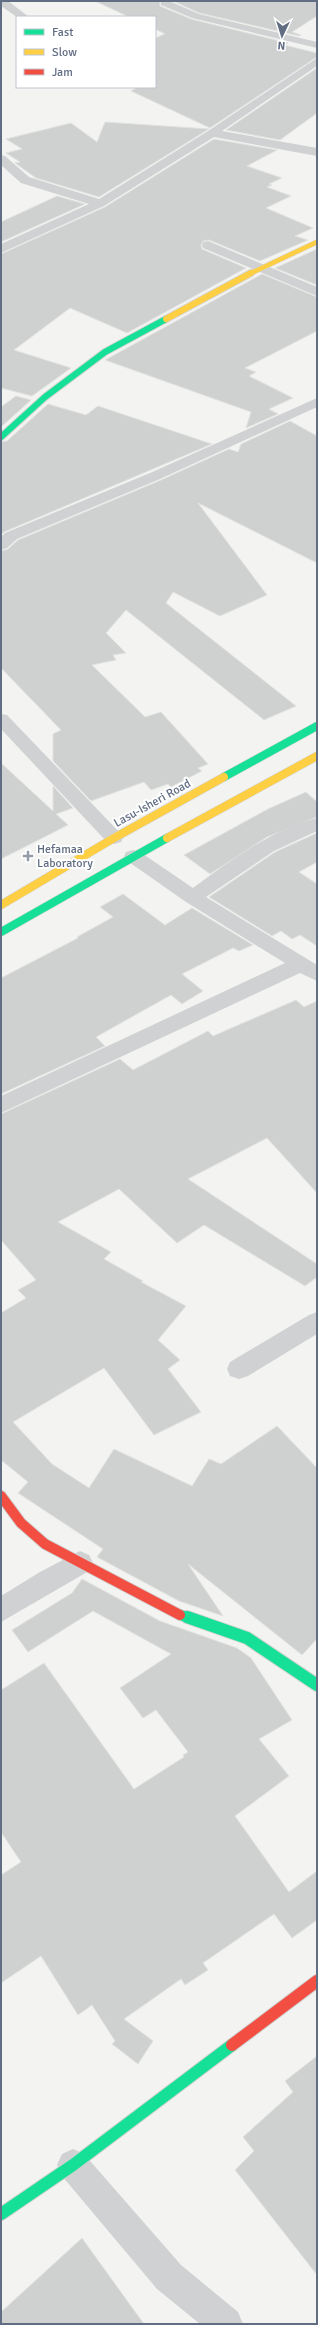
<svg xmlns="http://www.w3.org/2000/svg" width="318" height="2325" font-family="Signika,sans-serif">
	<rect width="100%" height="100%" fill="#f3f4f1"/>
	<path fill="#cfd1d1" stroke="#e2e2e1" d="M 95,1 L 160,1 L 160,6 L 191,19 L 288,43 L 284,45 L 317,53 L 317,57 L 210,128 L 131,91 L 137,87 L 155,87 L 155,38 L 165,34 L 155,29 L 155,17 L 129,17 Z
		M 173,1 L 317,1 L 317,16 L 292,32 L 301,35 L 299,36 L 199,13 Z
		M 317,68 L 317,113 L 280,140 L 226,130 Z
		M 105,122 L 209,129 L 99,197 L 36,178 L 15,163 L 20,162 L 6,153 L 22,149 L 6,139 L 71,123 L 97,142 Z
		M 214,139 L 277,150 L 247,166 L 282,178 L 269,184 L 272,185 L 267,187 L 291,196 L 266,208 L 313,228 L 295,236 L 308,240 L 260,261 L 209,240 L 203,241 L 201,245 L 202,249 L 246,268 L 127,333 L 70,308 L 14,350 L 71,368 L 32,396 L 1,388 L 1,254 L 105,207 Z
		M 57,196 L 85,204 L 1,242 L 1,222 Z
		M 317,249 L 317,285 L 275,268 Z
		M 262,274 L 317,297 L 317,331 L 245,368 L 256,372 L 249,376 L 293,398 L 269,409 L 278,414 L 246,428 L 251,412 L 105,360 Z
		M 16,396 L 31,400 L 1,427 L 1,407 Z
		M 48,404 L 86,415 L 98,406 L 212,444 L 4,532 L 1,535 L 1,442 L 7,441 Z
		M 290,421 L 317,436 L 317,563 L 198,503 L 267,595 L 220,616 L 173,592 L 166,603 L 296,706 L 264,720 L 126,610 L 106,633 L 126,653 L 113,655 L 116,660 L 92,665 L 145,717 L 161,712 L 208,764 L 198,768 L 202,771 L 171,787 L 168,784 L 151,790 L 144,782 L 91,801 L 53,761 L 53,734 L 61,730 L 1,668 L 1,551 L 8,549 L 18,540 L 161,480 L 229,449 L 238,452 L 241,444 Z
		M 1,763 L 53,811 L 53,786 L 73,808 L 56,814 L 68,825 L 1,859 Z
		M 306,792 L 317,802 L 317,817 L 267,837 L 210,874 L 184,855 L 268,809 Z
		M 317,833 L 317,862 L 299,872 L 317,884 L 317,946 L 300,935 L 292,939 L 281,931 L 272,936 L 209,897 L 275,852 Z
		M 123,894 L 165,925 L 192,908 L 253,945 L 239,951 L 233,948 L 182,974 L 203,991 L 182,1004 L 171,995 L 96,1037 L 105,1046 L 1,1094 L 1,978 L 78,938 L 77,937 L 113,917 L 100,907 Z
		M 296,1000 L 304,1007 L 317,1001 L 317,1193 L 267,1138 L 188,1179 L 317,1264 L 317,1277 L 305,1286 L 204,1225 L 177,1243 L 119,1189 L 58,1222 L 111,1252 L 104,1259 L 143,1281 L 141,1282 L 186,1306 L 158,1340 L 180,1360 L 168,1369 L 201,1412 L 154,1435 L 104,1368 L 13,1422 L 52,1464 L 89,1488 L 114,1449 L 192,1486 L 209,1459 L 221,1464 L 277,1426 L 317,1468 L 317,1639 L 302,1655 L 188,1564 L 223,1616 L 179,1601 L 97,1557 L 103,1549 L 18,1493 L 28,1482 L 1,1460 L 1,1313 L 26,1298 L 18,1290 L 36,1280 L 1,1240 L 1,1114 L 120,1059 L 133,1070 L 208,1031 L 213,1036 Z
		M 82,1579 L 160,1621 L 237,1648 L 251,1658 L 292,1720 L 259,1739 L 289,1776 L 235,1816 L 289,1892 L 317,1871 L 317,1920 L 292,1938 L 274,1914 L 203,1963 L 208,1970 L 185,1985 L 181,1979 L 124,2019 L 153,2041 L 138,2064 L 112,2044 L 115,2041 L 92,2005 L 78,2015 L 41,1956 L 1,1983 L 1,1875 L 21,1862 L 1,1832 L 1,1690 L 44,1663 L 134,1789 L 184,1757 L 183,1755 L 188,1752 L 156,1710 L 143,1718 L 120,1688 L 171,1654 L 93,1611 L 28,1652 L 12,1630 L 72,1593 Z
		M 317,2056 L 317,2275 L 235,2170 L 254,2151 L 243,2137 L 293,2092 L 285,2081 Z
		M 82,2238 L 144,2324 L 1,2324 L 1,2312 Z"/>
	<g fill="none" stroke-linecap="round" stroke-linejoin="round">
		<defs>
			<path id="fast-far3" d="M 1,437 L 45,397 L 105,352 L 166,319"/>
			<path id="fast-far2" d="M 224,777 L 317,726
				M 1,932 L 167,838"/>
			<path id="fast-far1" d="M 180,1615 L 190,1618"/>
			<path id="fast" d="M 187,1617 L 247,1638 L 317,1685
				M 1,2214 L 73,2165 L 232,2045"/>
			<path id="slow-far2" d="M 249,274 L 317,242"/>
			<path id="slow-far1" d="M 166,319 L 251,273"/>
			<path id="slow" d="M 167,838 L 317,756
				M 1,905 L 114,838 L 224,777"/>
			<path id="jam-far1" d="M 1,1496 L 21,1523 L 45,1544 L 180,1615"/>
			<path id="jam" d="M 232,2045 L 317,1981"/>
		</defs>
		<use href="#fast-far3" stroke="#cfd1d1" stroke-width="8"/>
		<use href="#fast-far2" stroke="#cfd1d1" stroke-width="9"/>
		<use href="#fast-far1" stroke="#cfd1d1" stroke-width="12"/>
		<use href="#fast" stroke="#cfd1d1" stroke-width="14"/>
		<use href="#slow-far2" stroke="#cfd1d1" stroke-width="5.5"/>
		<use href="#slow-far1" stroke="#cfd1d1" stroke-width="8"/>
		<use href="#slow" stroke="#cfd1d1" stroke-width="9"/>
		<use href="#jam-far1" stroke="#cfd1d1" stroke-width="12"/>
		<use href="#jam" stroke="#cfd1d1" stroke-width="14"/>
		<path fill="#d0d1d2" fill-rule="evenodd" d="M 1,1 L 8,1 L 29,17 L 17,17 L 1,6 Z
			M 161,1 L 169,1 L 199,14 L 317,42 L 317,48 L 192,18 L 161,5 Z
			M 317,58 L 317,66 L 222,131 L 317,148 L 317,156 L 214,137 L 104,206 L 1,253 L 1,244 L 89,204 L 21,183 L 1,165 L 1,155 L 5,156 L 29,177 L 99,199 L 208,131 Z
			M 208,241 L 317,287 L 317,296 L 203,248 L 202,245 L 203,242 Z
			M 317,398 L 317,407 L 160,479 L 17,539 L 7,548 L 1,550 L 1,537 L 5,533 L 150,473 Z
			M 1,714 L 7,715 L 121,834 L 123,838 L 121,842 L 114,844 L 107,842 L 1,729 Z
			M 317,818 L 317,831 L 274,851 L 206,897 L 317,965 L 317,981 L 300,973 L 1,1113 L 1,1096 L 285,963 L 186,902 L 126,860 L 124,856 L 126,852 L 133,850 L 140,852 L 193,888 C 231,860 271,830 317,818 Z
			M 317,1312 L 317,1334 L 248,1376 L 239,1379 L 230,1376 L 227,1369 L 230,1362 L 309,1315 Z
			M 80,1551 L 89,1555 L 93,1563 L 89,1571 L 1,1622 L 1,1596 L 40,1572 Z
			M 73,2149 L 84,2154 L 181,2265 L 238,2312 L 243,2324 L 200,2324 L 157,2289 L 62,2176 L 57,2165 L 62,2154 Z"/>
		<use href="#fast-far3" stroke="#16e098" stroke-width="6"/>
		<use href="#fast-far2" stroke="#16e098" stroke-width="8"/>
		<use href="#fast-far1" stroke="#16e098" stroke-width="10"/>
		<use href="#fast" stroke="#16e098" stroke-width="12"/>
		<use href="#slow-far2" stroke="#ffcf43" stroke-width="4.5"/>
		<use href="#slow-far1" stroke="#ffcf43" stroke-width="6"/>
		<use href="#slow" stroke="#ffcf43" stroke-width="8"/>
		<use href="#jam-far1" stroke="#f24e42" stroke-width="10"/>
		<use href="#jam" stroke="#f24e42" stroke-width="12"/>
	</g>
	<path fill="#949caa" stroke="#fff" stroke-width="1.5" d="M26 850h4v4h4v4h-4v4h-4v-4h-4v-4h4z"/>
	<g text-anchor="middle" stroke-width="4" stroke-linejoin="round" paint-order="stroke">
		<g font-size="12" fill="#616d83" stroke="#fff">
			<text transform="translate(152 803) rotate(-29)" y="4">Lasu-Isheri Road</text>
		</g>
		<g font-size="12" fill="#616d83" stroke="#fff" text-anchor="start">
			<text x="37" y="853">Hefamaa<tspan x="37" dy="14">Laboratory</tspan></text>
		</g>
	</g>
	<rect width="318" height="2325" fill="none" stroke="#616d83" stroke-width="4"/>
	<rect x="16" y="16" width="140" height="72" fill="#ffffff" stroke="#c0c5cd"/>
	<rect x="24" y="29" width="20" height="6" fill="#16e098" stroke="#c0c5cd"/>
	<text x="52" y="36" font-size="12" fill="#616d83">Fast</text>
	<rect x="24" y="49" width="20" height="6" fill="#ffcf43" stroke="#c0c5cd"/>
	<text x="52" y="56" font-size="12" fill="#616d83">Slow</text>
	<rect x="24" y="69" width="20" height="6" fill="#f24e42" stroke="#c0c5cd"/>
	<text x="52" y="76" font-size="12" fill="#616d83">Jam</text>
	<g transform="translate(282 36) rotate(184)" stroke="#ffffff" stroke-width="3" paint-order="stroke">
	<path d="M0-3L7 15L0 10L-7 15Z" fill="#616d83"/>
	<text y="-6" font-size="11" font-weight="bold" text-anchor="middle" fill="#616d83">N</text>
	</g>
</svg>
